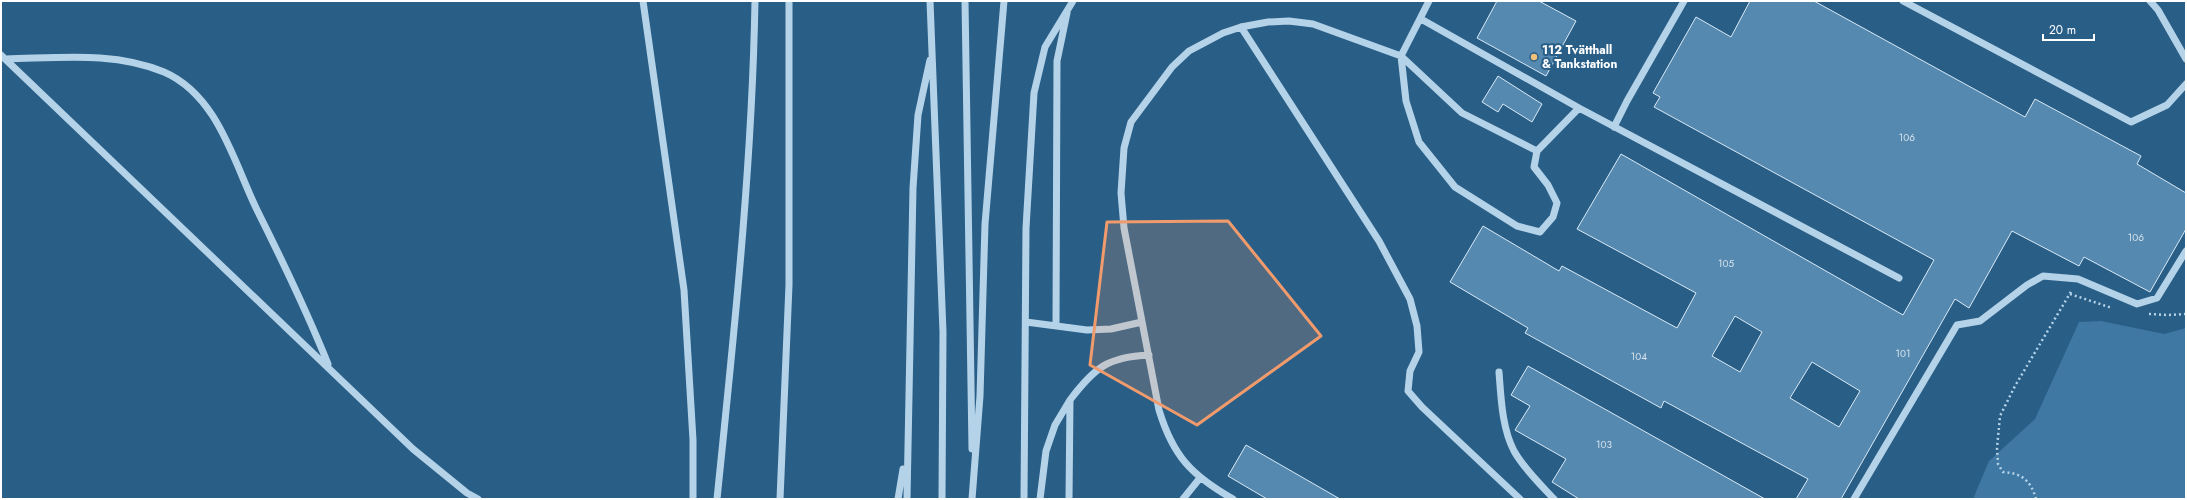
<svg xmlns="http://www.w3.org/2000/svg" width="2187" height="500" font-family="Jost,sans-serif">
	<rect width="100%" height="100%" fill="#295e87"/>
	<path fill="#3e78a3" d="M 2101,321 L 2164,334 L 2186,328 L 2186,499 L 1973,499 L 1989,461 L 2035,419 L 2079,322 Z"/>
	<path fill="#5689b0" stroke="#d9eaf6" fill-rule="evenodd" d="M 1497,1 L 1539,1 L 1576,21 L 1546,76 L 1477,38 Z
		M 1750,1 L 1814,1 L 2025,117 L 2035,99 L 2141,156 L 2137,164 L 2186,193 L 2186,229 L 2150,292 L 2084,257 L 2079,266 L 2012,231 L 1969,308 L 1955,299 L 1841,499 L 1796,499 L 1808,479 L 1664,401 L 1661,408 L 1525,333 L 1528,328 L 1450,282 L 1483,226 L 1559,271 L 1562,266 L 1677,328 L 1696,293 L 1577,229 L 1621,154 L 1903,315 L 1934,260 L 1654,107 L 1660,97 L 1653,93 L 1696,17 L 1731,37 ZM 1735,316 L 1762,332 L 1740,372 L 1712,356 ZM 1812,362 L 1860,391 L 1839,427 L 1790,398 Z
		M 1498,76 L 1542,104 L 1532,122 L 1503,104 L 1498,112 L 1482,102 Z
		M 1528,366 L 1765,499 L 1579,499 L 1552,482 L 1566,459 L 1515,430 L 1530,406 L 1511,395 Z
		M 1246,445 L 1340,499 L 1267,499 L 1228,476 Z"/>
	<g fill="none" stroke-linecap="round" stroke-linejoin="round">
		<path stroke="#b5d3e8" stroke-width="2.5" stroke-dasharray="2 3" stroke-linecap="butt" d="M 2070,294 L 2112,308
			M 2149,314 L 2168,315 L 2186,314
			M 2036,499 C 2031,481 2022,473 2003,472 L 1998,464 L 1997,448 L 2000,416 L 2015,386 L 2072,290"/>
		<path stroke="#b5d3e8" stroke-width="7" d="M 643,1 L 684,290 L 693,440 L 693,499
			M 930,1 L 943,332 L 942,499
			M 965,1 L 972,449
			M 1429,1 L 1401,56 L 1462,113 L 1537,151
			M 1903,1 L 2131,122 L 2167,105 L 2186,84
			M 2150,1 L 2158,10 L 2186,59
			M 1241,27 L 1379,241 L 1410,299 L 1417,326 L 1419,352 L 1410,371 L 1408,391 L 1422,407 L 1520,499
			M 1,55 L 413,449 L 467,493 L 478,499
			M 6,59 C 59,58 114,51 164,72 C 219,96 234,164 258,212 C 283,262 307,312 328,364
			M 1579,108 L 1899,278
			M 1614,127 L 1627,101 L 1684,1
			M 1026,322 L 1087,330 L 1111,329 L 1142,322
			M 1056,325 L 1057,61 L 1067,13
			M 1499,372 C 1501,398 1502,428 1514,451 C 1524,469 1541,485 1554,499
			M 717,499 C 734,333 752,168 755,1
			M 780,499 L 789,285 L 789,1
			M 898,499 L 903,469
			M 907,499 L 913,188 L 918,115 L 930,60
			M 972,499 L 980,396 L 985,224 L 1004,1
			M 1024,499 L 1026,228 L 1034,93 L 1045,47 L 1073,1
			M 1040,499 L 1046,451 L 1055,425 L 1070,400
			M 1069,499 L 1070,400 C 1095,367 1108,357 1149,355
			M 1183,499 L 1200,478
			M 1233,499 C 1191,475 1173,456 1159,410 L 1124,228 L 1121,193 L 1124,148 L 1131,122 L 1172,67 L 1189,51 L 1223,33 L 1241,27 L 1268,22 L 1289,21 L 1313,24 L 1401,56 L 1406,101 L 1419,142 L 1455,187 L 1517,226 L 1540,232 L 1553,217 L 1557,203 L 1548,185 L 1534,167 L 1537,151 L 1579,108 L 1421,19
			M 1854,499 L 1957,325 L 1980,321 L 2027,285 L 2043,276 L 2078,279 L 2137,304 L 2157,298 L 2186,251"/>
	</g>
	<path fill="#f19b6d" fill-opacity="0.2" stroke="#f19b6d" stroke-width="3" stroke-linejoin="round" d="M 1228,221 L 1321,336 L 1197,425 L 1090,365 L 1107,222 Z"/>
	<circle fill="#efbf7c" stroke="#295e87" stroke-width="1.5" cx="1534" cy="57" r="4"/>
	<g text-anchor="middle" stroke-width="4" stroke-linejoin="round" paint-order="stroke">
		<g font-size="10" fill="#d5e2eb">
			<text x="1907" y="141">106</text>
			<text x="2136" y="241">106</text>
			<text x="1726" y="267">105</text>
			<text x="1903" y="357">101</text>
			<text x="1639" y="360">104</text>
			<text x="1604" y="448">103</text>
		</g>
		<g font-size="12" font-weight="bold" fill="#fff" stroke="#295e87" text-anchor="start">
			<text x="1542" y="54">112 Tvätthall<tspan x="1542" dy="14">&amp; Tankstation</tspan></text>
		</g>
	</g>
	<rect width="2187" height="500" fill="none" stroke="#ffffff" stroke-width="4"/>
	<path d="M2043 34v6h51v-6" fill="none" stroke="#ffffff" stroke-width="2"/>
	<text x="2049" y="34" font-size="12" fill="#ffffff" stroke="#295e87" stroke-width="3" paint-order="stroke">20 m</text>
</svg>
